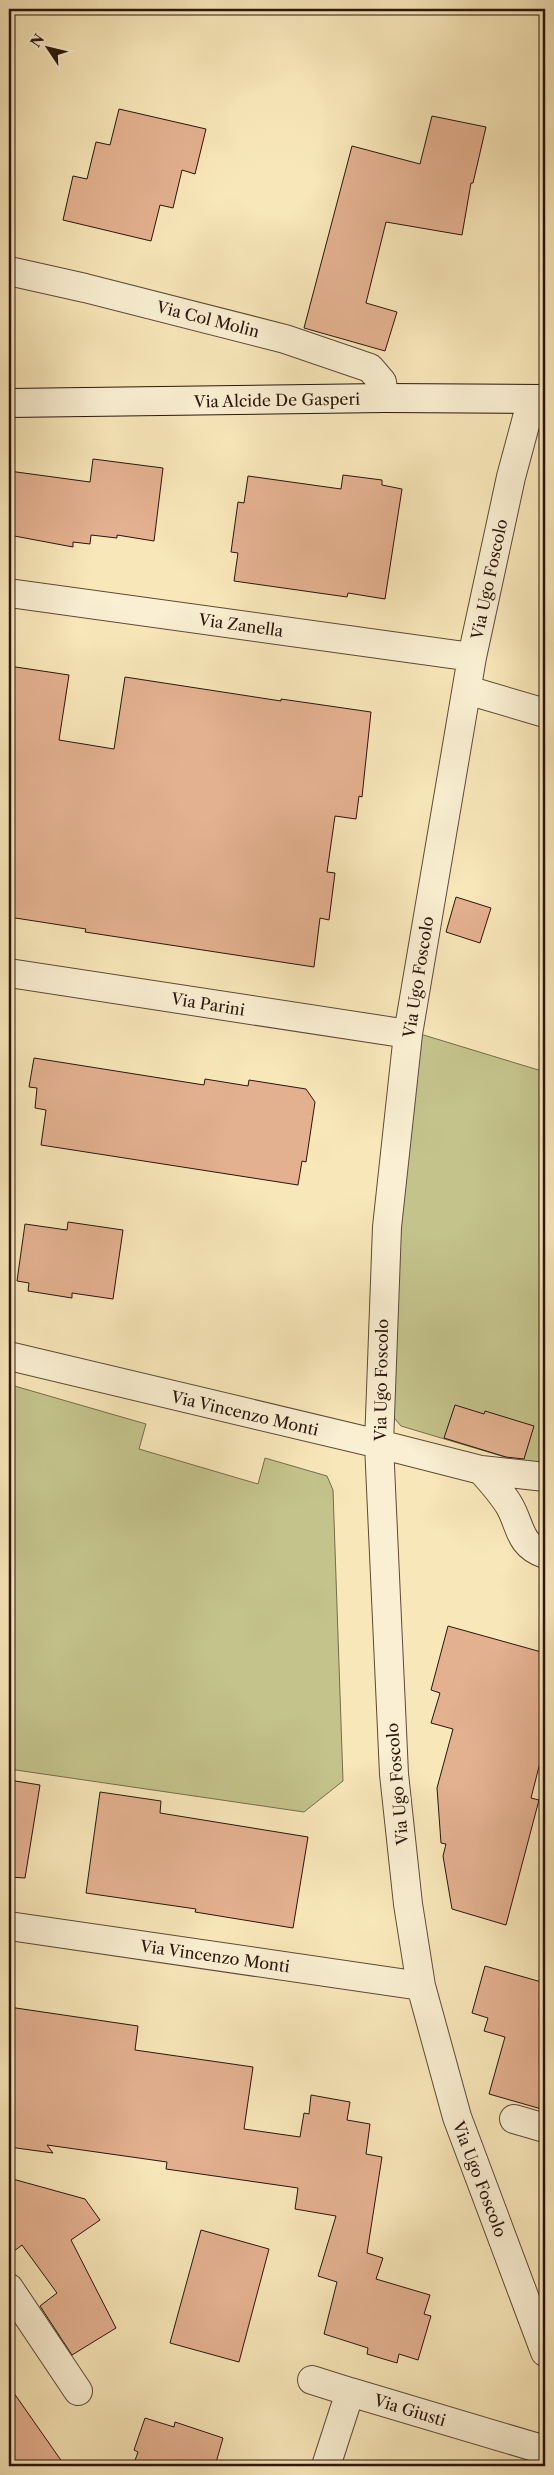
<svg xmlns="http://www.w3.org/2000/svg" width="554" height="2475" font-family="'Libre Caslon Text',serif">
	<rect width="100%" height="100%" fill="#f8e7b9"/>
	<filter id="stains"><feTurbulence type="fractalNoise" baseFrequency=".004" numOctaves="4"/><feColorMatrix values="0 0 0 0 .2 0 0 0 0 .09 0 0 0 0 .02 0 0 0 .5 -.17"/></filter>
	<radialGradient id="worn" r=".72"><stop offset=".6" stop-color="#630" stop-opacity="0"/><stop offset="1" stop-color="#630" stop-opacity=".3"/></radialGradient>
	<path fill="#c4c38b" stroke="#776c4c" d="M 417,1033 L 545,1072 L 545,1469 L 401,1426 L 389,1412 L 387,1304 Z
		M 11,1385 L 146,1424 L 139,1449 L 258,1484 L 265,1458 L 327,1476 L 333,1490 L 343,1781 L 304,1812 L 9,1769 L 9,1390 Z"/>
	<path fill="#e4b190" stroke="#2a150c" d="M 119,109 L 206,129 L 195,174 L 182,170 L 173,208 L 160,205 L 151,241 L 63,220 L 73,176 L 87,179 L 96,142 L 110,145 Z
		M 432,116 L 486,127 L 473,183 L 471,183 L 462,235 L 386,222 L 366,303 L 397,312 L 385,351 L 304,328 L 352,146 L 420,164 Z
		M 93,459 L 163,468 L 154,541 L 117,535 L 117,538 L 91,535 L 90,544 L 73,542 L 73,547 L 9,535 L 9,471 L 90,482 Z
		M 343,475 L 382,480 L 382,485 L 402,489 L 385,599 L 348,593 L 347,597 L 234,581 L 238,553 L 231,552 L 238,502 L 244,503 L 248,476 L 341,489 Z
		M 9,666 L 69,675 L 59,740 L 114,749 L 125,677 L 281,701 L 281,699 L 371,712 L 362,797 L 359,796 L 356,819 L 335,816 L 327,872 L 335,873 L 329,920 L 320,918 L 314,967 L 85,932 L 86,929 L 9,917 Z
		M 456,897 L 491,908 L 480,943 L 446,932 Z
		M 34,1058 L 204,1085 L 205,1079 L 248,1086 L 249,1080 L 306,1089 L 315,1102 L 306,1162 L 302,1161 L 298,1185 L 41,1145 L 46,1110 L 35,1108 L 37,1088 L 29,1087 Z
		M 68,1222 L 123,1230 L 113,1299 L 72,1293 L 72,1298 L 28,1291 L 29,1283 L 17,1281 L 25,1224 L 67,1230 Z
		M 455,1405 L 484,1414 L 485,1411 L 534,1426 L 524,1459 L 506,1457 L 444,1438 Z
		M 448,1626 L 545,1653 L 545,1743 L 531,1798 L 539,1800 L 506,1925 L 452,1909 L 443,1856 L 446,1844 L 441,1843 L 437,1788 L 453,1729 L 431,1723 L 440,1693 L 431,1690 Z
		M 9,1780 L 40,1785 L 25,1878 L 9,1877 Z
		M 100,1792 L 161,1801 L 160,1813 L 308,1837 L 293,1928 L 195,1912 L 196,1909 L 86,1893 Z
		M 485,1966 L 545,1983 L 545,2110 L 489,2094 L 505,2037 L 484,2031 L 488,2018 L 472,2013 Z
		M 9,2007 L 138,2026 L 135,2050 L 253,2067 L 244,2129 L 300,2137 L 304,2113 L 309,2114 L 311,2095 L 350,2102 L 347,2120 L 370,2124 L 366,2154 L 382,2157 L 367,2253 L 383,2258 L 376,2279 L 430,2295 L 424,2314 L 431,2316 L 418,2360 L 399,2354 L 397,2363 L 367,2354 L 368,2348 L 324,2334 L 337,2282 L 318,2276 L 336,2216 L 295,2209 L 298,2188 L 166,2169 L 167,2162 L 47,2145 L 53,2153 L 9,2147 Z
		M 9,2178 L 85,2199 L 100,2220 L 71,2240 L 116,2328 L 72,2355 L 40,2306 L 57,2293 L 22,2245 L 9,2255 Z
		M 201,2230 L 269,2249 L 239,2362 L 170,2343 Z
		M 9,2386 L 65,2466 L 9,2466 Z
		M 145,2418 L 174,2427 L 175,2422 L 223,2438 L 215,2466 L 133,2466 L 138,2452 L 134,2450 Z"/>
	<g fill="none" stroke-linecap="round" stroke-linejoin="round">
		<defs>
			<path id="minor" d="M 9,271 L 85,288 L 285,339 L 370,368 L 382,382 L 384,398
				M 532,399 L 511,477 L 472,657 L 408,1034 L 387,1227 L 379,1444 L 394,1774 L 408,1904 L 421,1986 L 457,2117 L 545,2352
				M 9,593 L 472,657
				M 467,690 L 545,713
				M 9,973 L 408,1034
				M 9,1356 L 379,1444 L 481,1470 L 545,1477
				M 481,1470 C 491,1481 501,1492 509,1505 C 521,1525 518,1545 545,1554
				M 9,1926 L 421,1986
				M 514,2119 L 545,2128
				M 9,2288 L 78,2391
				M 312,2380 L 350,2392
				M 326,2466 L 350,2392 L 545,2450"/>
			<path id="secondary" d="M 9,403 L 384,398 L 545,399"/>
		</defs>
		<use href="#minor" stroke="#5e4a37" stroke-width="30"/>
		<use href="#secondary" stroke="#2a150c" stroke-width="30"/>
		<use href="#minor" stroke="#faefd2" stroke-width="28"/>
		<use href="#secondary" stroke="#faefd2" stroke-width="28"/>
	</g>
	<g text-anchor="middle" stroke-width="4.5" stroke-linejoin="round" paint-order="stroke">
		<g font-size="16" fill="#2a150c" stroke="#faefd2">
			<text transform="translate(208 319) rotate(14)" y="6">Via Col Molin</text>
			<text transform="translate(277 400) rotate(-1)" y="6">Via Alcide De Gasperi</text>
			<text transform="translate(489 579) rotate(-78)" y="6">Via Ugo Foscolo</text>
			<text transform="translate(241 625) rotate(8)" y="6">Via Zanella</text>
			<text transform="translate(418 977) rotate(-81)" y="6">Via Ugo Foscolo</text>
			<text transform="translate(208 1004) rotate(9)" y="6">Via Parini</text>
			<text transform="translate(381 1380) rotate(-89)" y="6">Via Ugo Foscolo</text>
			<text transform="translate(245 1413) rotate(13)" y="6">Via Vincenzo Monti</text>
			<text transform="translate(397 1784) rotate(-95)" y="6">Via Ugo Foscolo</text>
			<text transform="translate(215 1956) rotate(8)" y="6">Via Vincenzo Monti</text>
			<text transform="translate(480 2179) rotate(69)" y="6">Via Ugo Foscolo</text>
			<text transform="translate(410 2410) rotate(17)" y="6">Via Giusti</text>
		</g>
	</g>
	<rect width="554" height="2475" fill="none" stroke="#f8e7b9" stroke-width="30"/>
	<rect x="10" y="10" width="534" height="2455" fill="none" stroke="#2a150c" stroke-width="2.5"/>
	<rect x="15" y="15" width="524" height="2445" fill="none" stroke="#2a150c"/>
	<g transform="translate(48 48) rotate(305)" stroke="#faefd2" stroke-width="4" paint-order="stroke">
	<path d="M0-4L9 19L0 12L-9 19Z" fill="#2a150c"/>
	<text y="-8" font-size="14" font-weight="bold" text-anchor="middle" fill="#2a150c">N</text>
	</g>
	<rect width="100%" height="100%" filter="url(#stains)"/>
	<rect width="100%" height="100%" fill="url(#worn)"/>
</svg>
